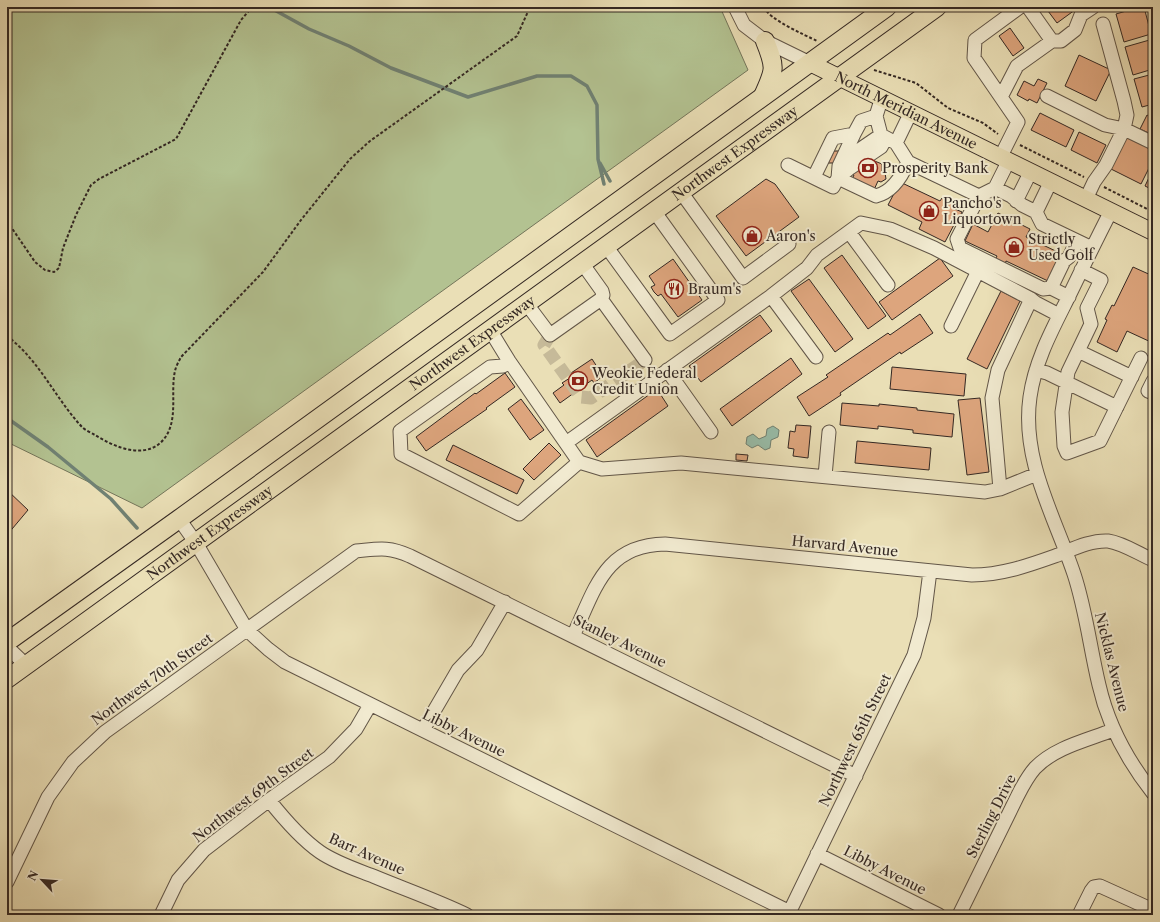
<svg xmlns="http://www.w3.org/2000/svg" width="1160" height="922" font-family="'Libre Caslon Text',serif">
	<rect width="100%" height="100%" fill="#eadfb6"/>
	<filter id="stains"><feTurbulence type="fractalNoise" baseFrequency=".005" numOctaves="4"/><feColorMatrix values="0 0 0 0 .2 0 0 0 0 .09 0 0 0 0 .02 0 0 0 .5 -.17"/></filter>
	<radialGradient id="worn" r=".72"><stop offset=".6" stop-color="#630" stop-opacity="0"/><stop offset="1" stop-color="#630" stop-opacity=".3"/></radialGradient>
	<path fill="#b3c291" stroke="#74755a" d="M 7,7 L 720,7 L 748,70 L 142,508 L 7,442 Z"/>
	<path fill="#98bda9" stroke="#708173" d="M 773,426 L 779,430 L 778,437 L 771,440 L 770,448 L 765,450 L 758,445 L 752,448 L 746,444 L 747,437 L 753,434 L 759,439 L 766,436 L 767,429 Z"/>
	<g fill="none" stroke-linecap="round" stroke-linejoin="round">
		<path stroke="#708173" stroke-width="3.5" d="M 269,7 L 309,29 L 349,46 L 391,68 L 468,97 L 537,76 L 571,76 L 587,86 L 597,105 L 598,159 L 604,184
			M 600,163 L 610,181
			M 7,418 L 48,447 L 111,499 L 137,528"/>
	</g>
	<path fill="#dda57d" stroke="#342823" d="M 1045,7 L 1079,7 L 1057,23 Z
		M 1140,7 L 1144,7 L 1151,34 L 1124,42 L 1116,14 Z
		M 1010,28 L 1024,48 L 1013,56 L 999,36 Z
		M 1153,39 L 1153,69 L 1133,75 L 1125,47 Z
		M 1079,55 L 1111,70 L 1096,101 L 1065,86 Z
		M 1153,74 L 1153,104 L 1142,107 L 1134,79 Z
		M 1038,79 L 1047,83 L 1037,103 L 1029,99 L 1028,101 L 1017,95 L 1024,81 L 1034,86 Z
		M 1040,113 L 1074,130 L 1066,147 L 1031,130 Z
		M 1147,115 L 1153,118 L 1153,135 L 1140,129 Z
		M 1079,132 L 1106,145 L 1097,163 L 1071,150 Z
		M 1127,137 L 1153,150 L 1153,160 L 1141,184 L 1111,169 Z
		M 834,151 L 861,151 L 872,160 L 882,164 L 882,171 L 885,173 L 886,179 L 881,182 L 878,181 L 873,192 L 852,179 L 854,175 L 852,174 L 857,163 L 828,163 Z
		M 1153,169 L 1153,190 L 1145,186 Z
		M 766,179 L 775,184 L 799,217 L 746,256 L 716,216 Z
		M 900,182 L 940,201 L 942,198 L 957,205 L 955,209 L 962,212 L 957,222 L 956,221 L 945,242 L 919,229 L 922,222 L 888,205 Z
		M 998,213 L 1030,229 L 1026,237 L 1062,254 L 1048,281 L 1006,261 L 1005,265 L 995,260 L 997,256 L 965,241 L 973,224 L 988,232 Z
		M 842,255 L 886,316 L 868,329 L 824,268 Z
		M 940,258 L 953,276 L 892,320 L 879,302 Z
		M 673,259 L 702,300 L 678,317 L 661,294 L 658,296 L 654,292 L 651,287 L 655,285 L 649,276 Z
		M 1133,267 L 1153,276 L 1153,343 L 1127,331 L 1117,352 L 1097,342 L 1107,320 L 1105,319 L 1112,305 L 1114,306 Z
		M 809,279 L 853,339 L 835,352 L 791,291 Z
		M 1001,291 L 1020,301 L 987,369 L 967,359 Z
		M 920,314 L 933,333 L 901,354 L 900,352 L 840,393 L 841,395 L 809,416 L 797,397 L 828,377 L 826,375 L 888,333 L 890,335 Z
		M 760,315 L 772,331 L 701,382 L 689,366 Z
		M 791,358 L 802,374 L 732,426 L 720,409 Z
		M 592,359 L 603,376 L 594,383 L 592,380 L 560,403 L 553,393 L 564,385 L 562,383 L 573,376 L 571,373 Z
		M 892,367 L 966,374 L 964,396 L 890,389 Z
		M 505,373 L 515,387 L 486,408 L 487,409 L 426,451 L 416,437 L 475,393 L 476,394 Z
		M 657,389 L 668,406 L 597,457 L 586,440 Z
		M 980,398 L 989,472 L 967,475 L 958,400 Z
		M 521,399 L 544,430 L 530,440 L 508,409 Z
		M 842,403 L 879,406 L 879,404 L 917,408 L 917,410 L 954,414 L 952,437 L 913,433 L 913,430 L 878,426 L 878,429 L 840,425 Z
		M 796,425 L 811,426 L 808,458 L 793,456 L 794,449 L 788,448 L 790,431 L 795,432 Z
		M 857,441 L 931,448 L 929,470 L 855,463 Z
		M 549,443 L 561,455 L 534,480 L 523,469 Z
		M 453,445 L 524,480 L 517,494 L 446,460 Z
		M 736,454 L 748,455 L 747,461 L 736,460 Z
		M 7,490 L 28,510 L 7,535 Z"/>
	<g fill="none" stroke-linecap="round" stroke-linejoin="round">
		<path stroke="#c6ba99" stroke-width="13" stroke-dasharray="13 6" stroke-linecap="butt" d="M 550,335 L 544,345 L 581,397 L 591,398 L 645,360"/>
		<defs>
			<path id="minor" d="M 735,7 L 744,25 L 765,41 L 810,63
				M 1052,41 L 1061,41 L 1075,30 L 1081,15 L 1093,7
				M 1047,96 L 1105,125 L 1124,129 L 1153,143
				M 882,97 L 876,116 L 881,135 L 896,143 L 908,162 L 979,196 L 995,188 L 1011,196 L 1022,205 L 1036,212 L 1042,224 L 1092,248
				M 1001,97 L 1017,66 L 1052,41 L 1028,7
				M 896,143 L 911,112
				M 1001,156 L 1018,122 L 974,58 L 975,40 L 1020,7
				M 788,165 L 833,187 L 838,178 L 839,166 L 854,134
				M 851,166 L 859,150 L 881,135
				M 814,177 L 833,138 L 854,134 L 861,121 L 876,116
				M 838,178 L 876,196 C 892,192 902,176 908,162
				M 838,178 L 850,168 L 881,147 L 886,138
				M 995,188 L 1009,160
				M 681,192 L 743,278 L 789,244
				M 979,196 L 957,239 L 960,248 L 1043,289 L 1051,288 L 1069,297
				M 1086,199 L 1094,182 L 1106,165 L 1124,129 L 1127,115 L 1124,101 L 1103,24
				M 1016,201 L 1031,171
				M 1111,211 C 1096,240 1082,269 1068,298 C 1052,330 1035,361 1030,397 C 1021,460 1055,517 1074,574 C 1086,610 1090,648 1099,685 C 1108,725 1127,760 1153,793
				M 1036,212 L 1051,181
				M 849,232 L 888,285
				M 606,246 L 670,334 L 718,300 L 654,211
				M 1081,270 L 1101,280 L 1087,308 L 1091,324 L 1068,372 L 1062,412 L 1064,446 L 1067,453 L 1100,441 L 1141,358
				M 1051,288 L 1064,261 L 1069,257 L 1077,241
				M 771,296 L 816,357
				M 601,299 L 645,360
				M 526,303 L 550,335 L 601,299 L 603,295 L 602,291 L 582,263
				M 951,326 L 978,271
				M 490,330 L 509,361 L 579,462 L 602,469 L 681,463 L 985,492 L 1000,489 L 1037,474
				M 1078,351 L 1132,377
				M 509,361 L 503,366 L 490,367 L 400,431 L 401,454 L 519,514 L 579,462
				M 667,370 L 711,432
				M 1036,370 L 1047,373 L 1117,407
				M 1153,381 L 1148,391 L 1153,393
				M 566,443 L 771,296 L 807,268 L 817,255 L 861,223 L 890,229 L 934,248 L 1031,299 L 1036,303 L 1059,315
				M 825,476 L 829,432
				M 1000,489 L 992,398 L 998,370 L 1031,299
				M 179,519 L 196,543 L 247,630 L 268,649 L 285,662 L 790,912
				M 573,636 C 595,590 604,545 665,544 L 972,575 C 1001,575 1027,566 1055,556 C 1071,550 1090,540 1108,541 C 1123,543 1139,554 1153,560
				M 7,647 L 26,665
				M 423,730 L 458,670 L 477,650 L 505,602
				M 269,800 C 284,819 300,838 320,852 C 336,863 355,869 373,876 C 404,889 436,900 467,915
				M 817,854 L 939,915
				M 7,882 L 48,797 L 73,762 L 105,732 L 356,551 C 378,549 388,546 410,556 L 856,776
				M 161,915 L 178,880 L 204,850 L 269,800 L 329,757 L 356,729 L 370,705
				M 788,915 L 914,655 L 924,618 L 930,571
				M 959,915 L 1017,797 C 1022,787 1027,777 1035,768 C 1055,747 1088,740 1113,730
				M 1079,915 L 1091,891 L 1094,887 L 1100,886 L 1153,910"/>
			<g id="major">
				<path id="s1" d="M 810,63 L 1153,232"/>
			</g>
			<g id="highway">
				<path d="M 763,96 C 775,70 776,68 765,41"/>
				<path d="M 7,642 L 179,519 L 887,7"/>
				<path id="s2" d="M 7,679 L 937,7"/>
			</g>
		</defs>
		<use href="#minor" stroke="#625648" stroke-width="15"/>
		<use href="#major" stroke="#342823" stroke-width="18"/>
		<use href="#highway" stroke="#342823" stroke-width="20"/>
		<path stroke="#342823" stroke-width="2" stroke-dasharray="3 2" stroke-linecap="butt" d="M 764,7 C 768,19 805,35 817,41
			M 874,70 L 916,83 L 948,108 L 983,123 L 998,134
			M 1020,145 L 1084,177
			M 1104,187 L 1153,212
			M 7,221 L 35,262 L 45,270 L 54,272 L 59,268 L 63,248 L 76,215 L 91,185 L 99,179 L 176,139 L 241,20 L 252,7
			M 7,336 C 40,361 55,398 82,427 C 85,430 91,433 95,435 C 114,447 146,461 164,439 C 179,420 170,392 175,371 C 176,366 179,361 181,357 L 263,272 L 301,220 L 350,159 L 370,141 L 517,36 L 530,7"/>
		<use href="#minor" stroke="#f1ead0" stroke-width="13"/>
		<use href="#major" stroke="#eadfb6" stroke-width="16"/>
		<use href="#highway" stroke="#eadfb6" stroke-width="18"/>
	</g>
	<defs>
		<symbol id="bank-ring" viewBox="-11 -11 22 22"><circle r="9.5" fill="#f1ead0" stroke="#8f2418" stroke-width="1.5"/><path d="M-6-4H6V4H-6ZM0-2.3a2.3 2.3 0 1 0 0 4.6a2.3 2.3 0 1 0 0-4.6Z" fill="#8f2418"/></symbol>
		<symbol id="shop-ring" viewBox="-11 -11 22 22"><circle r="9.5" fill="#f1ead0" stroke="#8f2418" stroke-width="1.5"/><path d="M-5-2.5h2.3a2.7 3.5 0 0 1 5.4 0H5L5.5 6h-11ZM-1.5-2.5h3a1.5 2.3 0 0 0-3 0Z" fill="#8f2418"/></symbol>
		<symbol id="restaurant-ring" viewBox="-11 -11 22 22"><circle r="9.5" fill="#f1ead0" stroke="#8f2418" stroke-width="1.5"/><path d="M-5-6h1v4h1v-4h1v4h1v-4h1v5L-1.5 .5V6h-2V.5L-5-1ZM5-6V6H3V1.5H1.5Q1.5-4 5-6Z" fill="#8f2418"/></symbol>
	</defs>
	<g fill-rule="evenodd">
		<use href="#bank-ring" x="857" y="157" width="22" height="22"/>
		<use href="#shop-ring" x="918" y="200" width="22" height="22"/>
		<use href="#shop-ring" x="741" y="225" width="22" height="22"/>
		<use href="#shop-ring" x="1003" y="236" width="22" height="22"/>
		<use href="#restaurant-ring" x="663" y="278" width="22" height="22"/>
		<use href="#bank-ring" x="567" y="370" width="22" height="22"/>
	</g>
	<g text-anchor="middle" stroke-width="4" stroke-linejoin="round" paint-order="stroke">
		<g font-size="14" fill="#342823" stroke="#f1ead0">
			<text dy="5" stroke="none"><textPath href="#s1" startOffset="107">North Meridian Avenue</textPath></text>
			<text dy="5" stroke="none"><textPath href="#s2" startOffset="898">Northwest Expressway</textPath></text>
			<text dy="5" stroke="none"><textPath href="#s2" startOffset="574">Northwest Expressway</textPath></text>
			<text dy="5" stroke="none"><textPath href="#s2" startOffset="250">Northwest Expressway</textPath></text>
			<text transform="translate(845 546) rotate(6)" y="5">Harvard Avenue</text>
			<text transform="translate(620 641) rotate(26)" y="5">Stanley Avenue</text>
			<text transform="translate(1112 662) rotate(76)" y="5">Nicklas Avenue</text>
			<text transform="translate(152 679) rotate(-36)" y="5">Northwest 70th Street</text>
			<text transform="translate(464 733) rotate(26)" y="5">Libby Avenue</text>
			<text transform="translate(855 740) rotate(-64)" y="5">Northwest 65th Street</text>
			<text transform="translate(253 795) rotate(-37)" y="5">Northwest 69th Street</text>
			<text transform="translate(991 816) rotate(-63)" y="5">Sterling Drive</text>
			<text transform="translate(367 854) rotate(24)" y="5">Barr Avenue</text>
			<text transform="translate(885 870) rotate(27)" y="5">Libby Avenue</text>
		</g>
		<g font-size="14" fill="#342823" stroke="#f1ead0" text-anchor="start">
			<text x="882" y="173">Prosperity Bank</text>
			<text x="943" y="208">Pancho's<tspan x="943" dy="16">Liquortown</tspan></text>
			<text x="766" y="241">Aaron's</text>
			<text x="1028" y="244">Strictly<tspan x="1028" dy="16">Used Golf</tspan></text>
			<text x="688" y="294">Braum's</text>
			<text x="592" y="378">Weokie Federal<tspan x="592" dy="16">Credit Union</tspan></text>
		</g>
	</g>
	<rect width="1160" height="922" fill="none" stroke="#eadfb6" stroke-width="24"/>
	<rect x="8" y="8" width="1144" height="906" fill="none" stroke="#342823" stroke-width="2"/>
	<rect x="12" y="12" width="1136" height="898" fill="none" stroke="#342823"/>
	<g transform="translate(42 880) rotate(296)" stroke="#f1ead0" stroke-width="3" paint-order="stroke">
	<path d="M0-3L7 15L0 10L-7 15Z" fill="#342823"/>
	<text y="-6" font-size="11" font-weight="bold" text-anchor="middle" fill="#342823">N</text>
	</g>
	<rect width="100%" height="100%" filter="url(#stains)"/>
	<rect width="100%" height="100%" fill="url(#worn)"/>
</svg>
